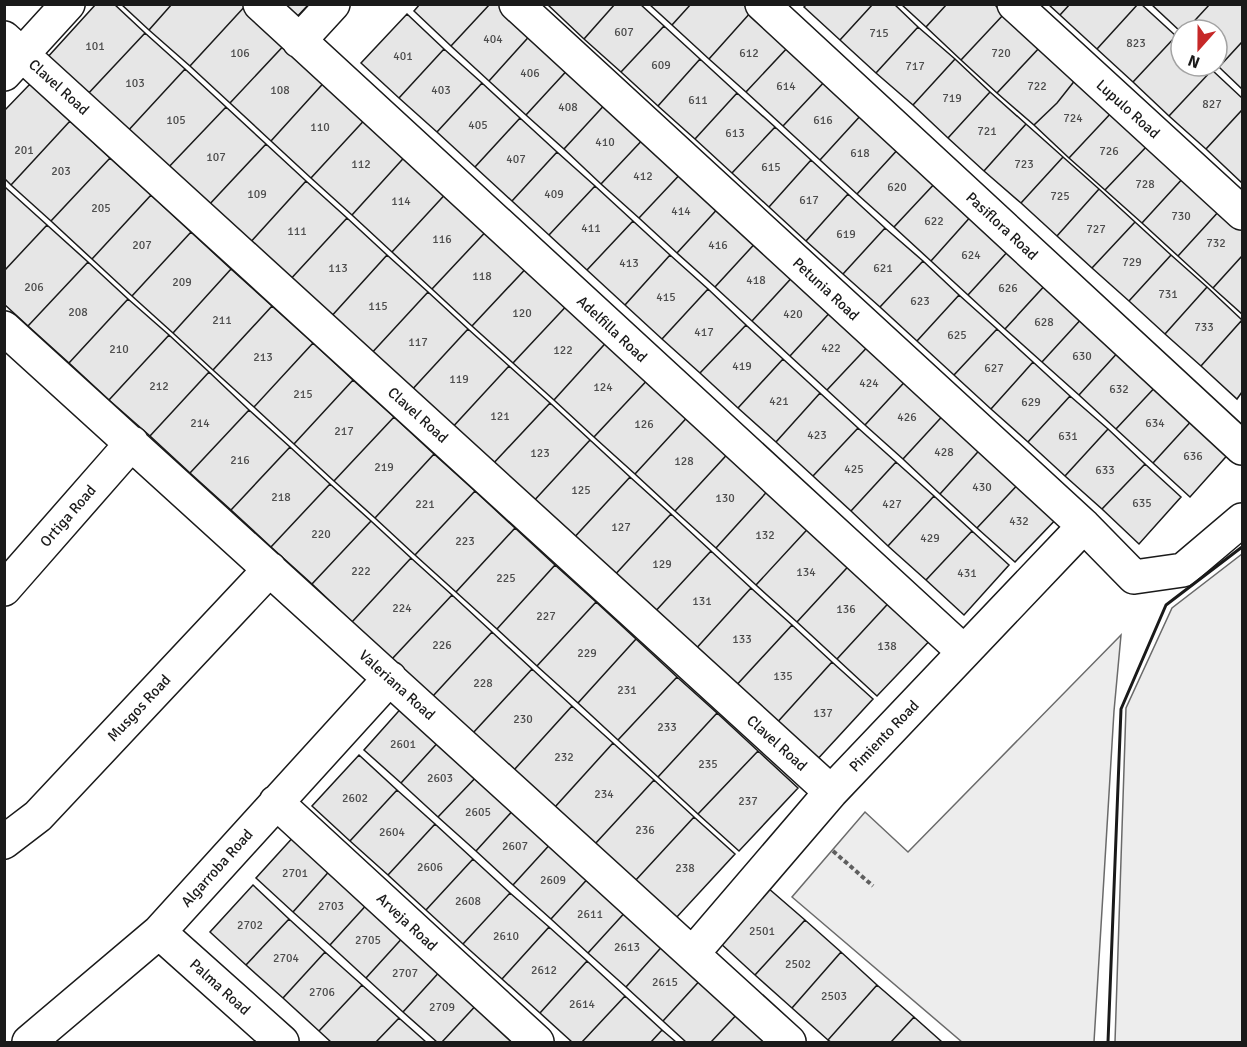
<svg xmlns="http://www.w3.org/2000/svg" width="1247" height="1047" font-family="Signika,sans-serif">
	<rect width="100%" height="100%" fill="#fff"/>
	<path fill="#ededed" stroke="#6a6a6a" stroke-width="1.5" d="M 1242,554 L 1242,1042 L 1115,1042 L 1126,708 L 1172,608 Z
		M 1121,635 L 1114,711 L 1094,1042 L 962,1042 L 792,897 L 865,812 L 908,852 Z"/>
	<path fill="#e6e6e6" stroke="#1a1a1a" stroke-width="1.5" d="M 96,4 L 114,4 L 145,33 L 86,96 L 46,59 Z
		M 121,4 L 172,4 L 149,30 Z
		M 172,4 L 247,4 L 190,66 L 149,30 Z
		M 247,4 L 289,40 L 230,103 L 190,66 Z
		M 275,4 L 309,4 L 293,21 Z
		M 420,4 L 490,4 L 451,46 L 414,11 Z
		M 490,4 L 505,4 L 534,31 L 489,81 L 451,46 Z
		M 547,4 L 615,4 L 584,39 Z
		M 615,4 L 640,4 L 664,26 L 621,72 L 584,39 Z
		M 649,4 L 691,4 L 672,25 Z
		M 691,4 L 743,4 L 751,12 L 709,59 L 672,25 Z
		M 807,4 L 873,4 L 840,40 L 804,7 Z
		M 873,4 L 894,4 L 918,27 L 876,73 L 840,40 Z
		M 901,4 L 947,4 L 926,27 Z
		M 947,4 L 994,4 L 1004,14 L 961,60 L 926,27 Z
		M 1048,4 L 1070,4 L 1060,15 Z
		M 1070,4 L 1138,4 L 1097,49 L 1060,15 Z
		M 1138,4 L 1141,4 L 1176,36 L 1133,82 L 1097,49 Z
		M 1151,4 L 1210,4 L 1186,30 L 1181,30 L 1181,32 Z
		M 1210,4 L 1242,4 L 1242,42 L 1219,67 L 1217,65 L 1217,30 L 1186,30 Z
		M 751,12 L 789,46 L 746,92 L 709,59 Z
		M 407,14 L 444,49 L 399,98 L 361,63 Z
		M 1004,14 L 1040,47 L 997,93 L 961,60 Z
		M 664,26 L 700,59 L 658,106 L 621,72 Z
		M 918,27 L 955,59 L 913,105 L 876,73 Z
		M 534,31 L 572,65 L 526,115 L 489,81 Z
		M 145,33 L 185,69 L 126,133 L 86,96 Z
		M 1176,36 L 1181,40 L 1181,66 L 1208,66 L 1212,70 L 1169,116 L 1133,82 Z
		M 289,40 L 329,77 L 271,141 L 230,103 Z
		M 1242,42 L 1242,89 L 1219,67 Z
		M 789,46 L 826,80 L 783,126 L 746,92 Z
		M 1040,47 L 1076,79 L 1057,103 L 1034,125 L 997,93 Z
		M 444,49 L 482,83 L 437,132 L 399,98 Z
		M 700,59 L 737,93 L 695,139 L 658,106 Z
		M 955,59 L 990,92 L 948,138 L 913,105 Z
		M 572,65 L 609,100 L 564,149 L 526,115 Z
		M 185,69 L 226,107 L 166,170 L 126,133 Z
		M 1212,70 L 1242,98 L 1242,110 L 1206,149 L 1169,116 Z
		M 329,77 L 370,114 L 311,178 L 271,141 Z
		M 1076,79 L 1112,112 L 1069,158 L 1034,125 L 1057,103 Z
		M 826,80 L 862,114 L 820,160 L 783,126 Z
		M 482,83 L 520,118 L 475,167 L 437,132 Z
		M 30,84 L 70,121 L 11,185 L 4,178 L 4,111 Z
		M 990,92 L 1026,124 L 984,171 L 948,138 Z
		M 737,93 L 775,127 L 732,173 L 695,139 Z
		M 609,100 L 647,135 L 601,184 L 564,149 Z
		M 226,107 L 266,144 L 207,207 L 166,170 Z
		M 1242,110 L 1242,183 L 1206,149 Z
		M 1112,112 L 1148,145 L 1105,190 L 1069,158 Z
		M 370,114 L 410,151 L 352,215 L 311,178 Z
		M 862,114 L 900,147 L 857,194 L 820,160 Z
		M 520,118 L 557,152 L 512,201 L 475,167 Z
		M 70,121 L 110,158 L 51,221 L 11,185 Z
		M 1026,124 L 1063,157 L 1021,203 L 984,171 Z
		M 775,127 L 811,160 L 769,207 L 732,173 Z
		M 647,135 L 685,169 L 639,218 L 601,184 Z
		M 266,144 L 306,181 L 248,245 L 207,207 Z
		M 1148,145 L 1184,177 L 1142,223 L 1105,190 Z
		M 900,147 L 937,181 L 894,227 L 857,194 Z
		M 410,151 L 451,188 L 392,252 L 352,215 Z
		M 557,152 L 595,186 L 549,235 L 512,201 Z
		M 1063,157 L 1099,189 L 1057,236 L 1021,203 Z
		M 110,158 L 151,195 L 92,259 L 51,221 Z
		M 811,160 L 848,194 L 806,241 L 769,207 Z
		M 685,169 L 722,204 L 677,253 L 639,218 Z
		M 1184,177 L 1220,210 L 1178,256 L 1142,223 Z
		M 306,181 L 347,218 L 288,282 L 248,245 Z
		M 937,181 L 973,214 L 931,261 L 894,227 Z
		M 595,186 L 633,221 L 587,270 L 549,235 Z
		M 6,188 L 47,225 L 4,271 L 4,189 Z
		M 451,188 L 492,225 L 432,289 L 392,252 Z
		M 1099,189 L 1135,222 L 1092,268 L 1057,236 Z
		M 848,194 L 885,228 L 843,274 L 806,241 Z
		M 151,195 L 191,232 L 132,296 L 92,259 Z
		M 722,204 L 760,238 L 715,287 L 677,253 Z
		M 1220,210 L 1242,230 L 1242,256 L 1213,288 L 1178,256 Z
		M 973,214 L 1010,249 L 968,295 L 931,261 Z
		M 347,218 L 387,255 L 329,319 L 288,282 Z
		M 633,221 L 670,255 L 625,305 L 587,270 Z
		M 1135,222 L 1171,255 L 1129,301 L 1092,268 Z
		M 47,225 L 88,262 L 28,326 L 4,304 L 4,271 Z
		M 492,225 L 532,262 L 472,326 L 432,289 Z
		M 885,228 L 923,261 L 880,307 L 843,274 Z
		M 191,232 L 231,269 L 173,333 L 132,296 Z
		M 760,238 L 797,272 L 752,321 L 715,287 Z
		M 1010,249 L 1048,282 L 1005,329 L 968,295 Z
		M 387,255 L 428,292 L 369,356 L 329,319 Z
		M 670,255 L 708,289 L 662,339 L 625,305 Z
		M 1171,255 L 1207,287 L 1165,334 L 1129,301 Z
		M 1242,256 L 1242,314 L 1213,288 Z
		M 923,261 L 959,295 L 917,341 L 880,307 Z
		M 88,262 L 128,299 L 69,363 L 28,326 Z
		M 532,262 L 572,300 L 513,363 L 472,326 Z
		M 231,269 L 272,306 L 213,370 L 173,333 Z
		M 797,272 L 835,307 L 790,356 L 752,321 Z
		M 1048,282 L 1084,316 L 1042,362 L 1005,329 Z
		M 1207,287 L 1242,320 L 1201,366 L 1165,334 Z
		M 708,289 L 746,325 L 700,373 L 662,339 Z
		M 428,292 L 468,329 L 409,393 L 369,356 Z
		M 959,295 L 997,329 L 954,375 L 917,341 Z
		M 128,299 L 169,335 L 109,400 L 69,363 Z
		M 572,300 L 612,336 L 554,400 L 513,363 Z
		M 272,306 L 313,343 L 254,407 L 213,370 Z
		M 835,307 L 873,341 L 827,390 L 790,356 Z
		M 1084,316 L 1121,349 L 1079,395 L 1042,362 Z
		M 1242,320 L 1242,392 L 1237,399 L 1201,366 Z
		M 746,325 L 783,359 L 738,408 L 700,373 Z
		M 468,329 L 509,366 L 450,430 L 409,393 Z
		M 997,329 L 1033,362 L 991,409 L 954,375 Z
		M 169,335 L 209,372 L 150,436 L 109,400 Z
		M 612,336 L 653,374 L 594,437 L 554,400 Z
		M 873,341 L 911,375 L 865,425 L 827,390 Z
		M 313,343 L 353,380 L 294,444 L 254,407 Z
		M 1121,349 L 1159,383 L 1116,429 L 1079,395 Z
		M 783,359 L 820,393 L 776,442 L 738,408 Z
		M 1033,362 L 1070,396 L 1028,442 L 991,409 Z
		M 509,366 L 550,403 L 491,466 L 450,430 Z
		M 209,372 L 249,410 L 190,473 L 150,436 Z
		M 653,374 L 693,411 L 635,474 L 594,437 Z
		M 911,375 L 948,410 L 903,459 L 865,425 Z
		M 353,380 L 394,417 L 334,481 L 294,444 Z
		M 1159,383 L 1195,417 L 1153,463 L 1116,429 Z
		M 820,393 L 858,428 L 813,476 L 776,442 Z
		M 1070,396 L 1108,429 L 1065,476 L 1028,442 Z
		M 550,403 L 590,440 L 531,504 L 491,466 Z
		M 249,410 L 290,447 L 231,510 L 190,473 Z
		M 948,410 L 985,444 L 940,494 L 903,459 Z
		M 693,411 L 734,447 L 675,511 L 635,474 Z
		M 394,417 L 434,454 L 375,518 L 334,481 Z
		M 1195,417 L 1232,450 L 1190,497 L 1153,463 Z
		M 858,428 L 896,462 L 851,511 L 813,476 Z
		M 1108,429 L 1145,464 L 1102,509 L 1065,476 Z
		M 590,440 L 630,477 L 571,541 L 531,504 Z
		M 985,444 L 1023,479 L 977,528 L 940,494 Z
		M 290,447 L 330,484 L 271,547 L 231,510 Z
		M 734,447 L 774,484 L 716,548 L 675,511 Z
		M 434,454 L 475,491 L 415,555 L 375,518 Z
		M 896,462 L 934,496 L 888,546 L 851,511 Z
		M 1145,464 L 1181,497 L 1139,544 L 1102,509 Z
		M 630,477 L 671,514 L 612,578 L 571,541 Z
		M 1023,479 L 1061,514 L 1015,562 L 977,528 Z
		M 330,484 L 371,521 L 312,584 L 271,547 Z
		M 774,484 L 815,521 L 756,585 L 716,548 Z
		M 475,491 L 515,528 L 456,592 L 415,555 Z
		M 934,496 L 972,531 L 926,580 L 888,546 Z
		M 671,514 L 711,551 L 652,615 L 612,578 Z
		M 371,521 L 411,558 L 352,622 L 312,584 Z
		M 815,521 L 856,558 L 797,622 L 756,585 Z
		M 515,528 L 555,565 L 497,629 L 456,592 Z
		M 972,531 L 1009,565 L 964,615 L 926,580 Z
		M 711,551 L 751,588 L 693,652 L 652,615 Z
		M 411,558 L 452,595 L 392,659 L 352,622 Z
		M 856,558 L 896,595 L 837,659 L 797,622 Z
		M 555,565 L 596,602 L 537,666 L 497,629 Z
		M 751,588 L 792,625 L 733,689 L 693,652 Z
		M 452,595 L 492,632 L 433,696 L 392,659 Z
		M 896,595 L 937,633 L 877,696 L 837,659 Z
		M 596,602 L 636,639 L 578,703 L 537,666 Z
		M 792,625 L 832,662 L 774,726 L 733,689 Z
		M 492,632 L 532,669 L 473,733 L 433,696 Z
		M 636,639 L 677,677 L 618,740 L 578,703 Z
		M 832,662 L 873,699 L 814,763 L 774,726 Z
		M 532,669 L 572,706 L 514,770 L 473,733 Z
		M 677,677 L 717,713 L 658,777 L 618,740 Z
		M 405,704 L 442,738 L 401,783 L 364,750 Z
		M 572,706 L 613,743 L 555,807 L 514,770 Z
		M 717,713 L 758,751 L 698,814 L 658,777 Z
		M 442,738 L 480,773 L 438,817 L 401,783 Z
		M 613,743 L 654,780 L 595,844 L 555,807 Z
		M 758,751 L 798,788 L 739,851 L 698,814 Z
		M 359,755 L 397,790 L 350,841 L 312,806 Z
		M 480,773 L 517,806 L 476,851 L 438,817 Z
		M 654,780 L 694,817 L 635,881 L 595,844 Z
		M 397,790 L 435,824 L 388,875 L 350,841 Z
		M 517,806 L 554,840 L 513,885 L 476,851 Z
		M 694,817 L 735,854 L 676,918 L 635,881 Z
		M 435,824 L 473,859 L 426,910 L 388,875 Z
		M 296,834 L 333,867 L 293,912 L 256,878 Z
		M 554,840 L 592,874 L 551,919 L 513,885 Z
		M 473,859 L 510,893 L 463,944 L 426,910 Z
		M 333,867 L 370,901 L 330,945 L 293,912 Z
		M 592,874 L 629,908 L 588,953 L 551,919 Z
		M 253,885 L 289,919 L 246,965 L 210,932 Z
		M 768,888 L 805,920 L 755,975 L 719,942 Z
		M 510,893 L 549,927 L 502,979 L 463,944 Z
		M 370,901 L 406,934 L 366,978 L 330,945 Z
		M 629,908 L 666,942 L 626,987 L 588,953 Z
		M 289,919 L 325,952 L 283,998 L 246,965 Z
		M 805,920 L 841,952 L 792,1008 L 755,975 Z
		M 549,927 L 587,961 L 540,1013 L 502,979 Z
		M 406,934 L 443,968 L 403,1012 L 366,978 Z
		M 666,942 L 704,976 L 663,1021 L 626,987 Z
		M 325,952 L 362,985 L 319,1031 L 283,998 Z
		M 841,952 L 877,985 L 828,1040 L 792,1008 Z
		M 587,961 L 625,996 L 582,1042 L 572,1042 L 540,1013 Z
		M 443,968 L 480,1001 L 442,1042 L 437,1042 L 403,1012 Z
		M 704,976 L 741,1010 L 711,1042 L 686,1042 L 663,1021 Z
		M 362,985 L 399,1018 L 376,1042 L 331,1042 L 319,1031 Z
		M 877,985 L 914,1017 L 891,1042 L 831,1042 L 828,1040 Z
		M 625,996 L 662,1030 L 651,1042 L 582,1042 Z
		M 480,1001 L 517,1035 L 510,1042 L 442,1042 Z
		M 741,1010 L 777,1042 L 711,1042 Z
		M 914,1017 L 942,1042 L 891,1042 Z
		M 399,1018 L 426,1042 L 376,1042 Z
		M 662,1030 L 676,1042 L 651,1042 Z"/>
	<g fill="none" stroke-linecap="round" stroke-linejoin="round">
		<defs>
			<path id="minor" d="M 260,4 L 964,652
				M 516,4 L 1084,526 L 1134,577 L 1183,570 L 1242,520
				M 762,4 L 1242,448
				M 1014,4 L 1242,213
				M 4,38 L 831,792
				M 299,41 L 333,4
				M 4,74 L 68,4
				M 4,328 L 789,1042
				M 4,589 L 132,443
				M 276,802 L 537,1042
				M 4,842 L 38,816 L 270,569
				M 159,932 L 282,1042
				M 693,953 L 831,792 L 1084,526
				M 29,1042 L 159,932 L 390,678"/>
		</defs>
		<use href="#minor" stroke="#1a1a1a" stroke-width="36"/>
		<path stroke="#5f5f5f" stroke-width="4" stroke-dasharray="4.5 3" stroke-linecap="butt" d="M 833,851 L 873,886"/>
		<use href="#minor" stroke="#fff" stroke-width="33"/>
		<path stroke="#1a1a1a" stroke-width="3" d="M 1108,1042 L 1121,709 L 1166,605 L 1242,547"/>
	</g>
	<g text-anchor="middle" stroke-width="4.5" stroke-linejoin="round" paint-order="stroke">
		<g font-size="12" fill="#4d4d4d">
			<text x="624" y="36">607</text>
			<text x="879" y="37">715</text>
			<text x="493" y="43">404</text>
			<text x="1136" y="47">823</text>
			<text x="95" y="50">101</text>
			<text x="240" y="57">106</text>
			<text x="749" y="57">612</text>
			<text x="1001" y="57">720</text>
			<text x="403" y="60">401</text>
			<text x="661" y="69">609</text>
			<text x="915" y="70">717</text>
			<text x="530" y="77">406</text>
			<text x="135" y="87">103</text>
			<text x="786" y="90">614</text>
			<text x="1037" y="90">722</text>
			<text x="280" y="94">108</text>
			<text x="441" y="94">403</text>
			<text x="952" y="102">719</text>
			<text x="698" y="104">611</text>
			<text x="1212" y="108">827</text>
			<text x="568" y="111">408</text>
			<text x="1073" y="122">724</text>
			<text x="176" y="124">105</text>
			<text x="823" y="124">616</text>
			<text x="478" y="129">405</text>
			<text x="320" y="131">110</text>
			<text x="987" y="135">721</text>
			<text x="735" y="137">613</text>
			<text x="605" y="146">410</text>
			<text x="24" y="154">201</text>
			<text x="1109" y="155">726</text>
			<text x="860" y="157">618</text>
			<text x="216" y="161">107</text>
			<text x="516" y="163">407</text>
			<text x="361" y="168">112</text>
			<text x="1024" y="168">723</text>
			<text x="771" y="171">615</text>
			<text x="61" y="175">203</text>
			<text x="643" y="180">412</text>
			<text x="1145" y="188">728</text>
			<text x="897" y="191">620</text>
			<text x="257" y="198">109</text>
			<text x="554" y="198">409</text>
			<text x="1060" y="200">725</text>
			<text x="809" y="204">617</text>
			<text x="401" y="205">114</text>
			<text x="101" y="212">205</text>
			<text x="681" y="215">414</text>
			<text x="1181" y="220">730</text>
			<text x="934" y="225">622</text>
			<text x="591" y="232">411</text>
			<text x="1096" y="233">727</text>
			<text x="297" y="235">111</text>
			<text x="846" y="238">619</text>
			<text x="442" y="243">116</text>
			<text x="1216" y="247">732</text>
			<text x="142" y="249">207</text>
			<text x="718" y="249">416</text>
			<text x="971" y="259">624</text>
			<text x="1132" y="266">729</text>
			<text x="629" y="267">413</text>
			<text x="338" y="272">113</text>
			<text x="883" y="272">621</text>
			<text x="482" y="280">118</text>
			<text x="756" y="284">418</text>
			<text x="182" y="286">209</text>
			<text x="34" y="291">206</text>
			<text x="1008" y="292">626</text>
			<text x="1168" y="298">731</text>
			<text x="666" y="301">415</text>
			<text x="920" y="305">623</text>
			<text x="378" y="310">115</text>
			<text x="78" y="316">208</text>
			<text x="522" y="317">120</text>
			<text x="793" y="318">420</text>
			<text x="222" y="324">211</text>
			<text x="1044" y="326">628</text>
			<text x="1204" y="331">733</text>
			<text x="704" y="336">417</text>
			<text x="957" y="339">625</text>
			<text x="418" y="346">117</text>
			<text x="831" y="352">422</text>
			<text x="119" y="353">210</text>
			<text x="563" y="354">122</text>
			<text x="1082" y="360">630</text>
			<text x="263" y="361">213</text>
			<text x="742" y="370">419</text>
			<text x="994" y="372">627</text>
			<text x="459" y="383">119</text>
			<text x="869" y="387">424</text>
			<text x="159" y="390">212</text>
			<text x="603" y="391">124</text>
			<text x="1119" y="393">632</text>
			<text x="303" y="398">215</text>
			<text x="779" y="405">421</text>
			<text x="1031" y="406">629</text>
			<text x="500" y="420">121</text>
			<text x="907" y="421">426</text>
			<text x="200" y="427">214</text>
			<text x="1155" y="427">634</text>
			<text x="644" y="428">126</text>
			<text x="344" y="435">217</text>
			<text x="817" y="439">423</text>
			<text x="1068" y="440">631</text>
			<text x="944" y="456">428</text>
			<text x="540" y="457">123</text>
			<text x="1193" y="460">636</text>
			<text x="240" y="464">216</text>
			<text x="684" y="465">128</text>
			<text x="384" y="471">219</text>
			<text x="854" y="473">425</text>
			<text x="1105" y="474">633</text>
			<text x="982" y="491">430</text>
			<text x="581" y="494">125</text>
			<text x="281" y="501">218</text>
			<text x="725" y="502">130</text>
			<text x="1142" y="507">635</text>
			<text x="425" y="508">221</text>
			<text x="892" y="508">427</text>
			<text x="1019" y="525">432</text>
			<text x="621" y="531">127</text>
			<text x="321" y="538">220</text>
			<text x="765" y="539">132</text>
			<text x="930" y="542">429</text>
			<text x="465" y="545">223</text>
			<text x="662" y="568">129</text>
			<text x="361" y="575">222</text>
			<text x="806" y="576">134</text>
			<text x="967" y="577">431</text>
			<text x="506" y="582">225</text>
			<text x="702" y="605">131</text>
			<text x="402" y="612">224</text>
			<text x="846" y="613">136</text>
			<text x="546" y="620">227</text>
			<text x="742" y="643">133</text>
			<text x="442" y="649">226</text>
			<text x="887" y="650">138</text>
			<text x="587" y="657">229</text>
			<text x="783" y="680">135</text>
			<text x="483" y="687">228</text>
			<text x="627" y="694">231</text>
			<text x="823" y="717">137</text>
			<text x="523" y="723">230</text>
			<text x="667" y="731">233</text>
			<text x="403" y="748">2601</text>
			<text x="564" y="761">232</text>
			<text x="708" y="768">235</text>
			<text x="440" y="782">2603</text>
			<text x="604" y="798">234</text>
			<text x="355" y="802">2602</text>
			<text x="748" y="805">237</text>
			<text x="478" y="816">2605</text>
			<text x="645" y="834">236</text>
			<text x="392" y="836">2604</text>
			<text x="515" y="850">2607</text>
			<text x="430" y="871">2606</text>
			<text x="685" y="872">238</text>
			<text x="295" y="877">2701</text>
			<text x="553" y="884">2609</text>
			<text x="468" y="905">2608</text>
			<text x="331" y="910">2703</text>
			<text x="590" y="918">2611</text>
			<text x="250" y="929">2702</text>
			<text x="762" y="935">2501</text>
			<text x="506" y="940">2610</text>
			<text x="368" y="944">2705</text>
			<text x="627" y="951">2613</text>
			<text x="286" y="962">2704</text>
			<text x="798" y="968">2502</text>
			<text x="544" y="974">2612</text>
			<text x="405" y="977">2707</text>
			<text x="665" y="986">2615</text>
			<text x="322" y="996">2706</text>
			<text x="834" y="1000">2503</text>
			<text x="582" y="1008">2614</text>
			<text x="442" y="1011">2709</text>
		</g>
		<g font-size="15" fill="#1a1a1a" stroke="#fff">
			<text transform="translate(59 87) rotate(42)" y="5">Clavel Road</text>
			<text transform="translate(1128 109) rotate(42)" y="5">Lupulo Road</text>
			<text transform="translate(1002 226) rotate(43)" y="5">Pasiflora Road</text>
			<text transform="translate(826 289) rotate(43)" y="5">Petunia Road</text>
			<text transform="translate(612 329) rotate(43)" y="5">Adelfilla Road</text>
			<text transform="translate(418 415) rotate(42)" y="5">Clavel Road</text>
			<text transform="translate(68 516) rotate(-49)" y="5">Ortiga Road</text>
			<text transform="translate(397 685) rotate(42)" y="5">Valeriana Road</text>
			<text transform="translate(139 708) rotate(-47)" y="5">Musgos Road</text>
			<text transform="translate(884 736) rotate(-46)" y="5">Pimiento Road</text>
			<text transform="translate(777 743) rotate(42)" y="5">Clavel Road</text>
			<text transform="translate(217 868) rotate(-48)" y="5">Algarroba Road</text>
			<text transform="translate(407 922) rotate(43)" y="5">Arveja Road</text>
			<text transform="translate(220 987) rotate(42)" y="5">Palma Road</text>
		</g>
	</g>
	<rect width="1247" height="1047" fill="none" stroke="#1a1a1a" stroke-width="12"/>
	<g transform="translate(1199 48) rotate(201)"><circle r="28" fill="#ffffff" stroke="#a3a3a3" stroke-width="1.5"/>
	<path d="M0-4.5L10 22L0 15L-10 22Z" fill="#c62828"/>
	<text y="-9" font-size="16" font-weight="bold" text-anchor="middle" fill="#1a1a1a">N</text>
	</g>
</svg>
